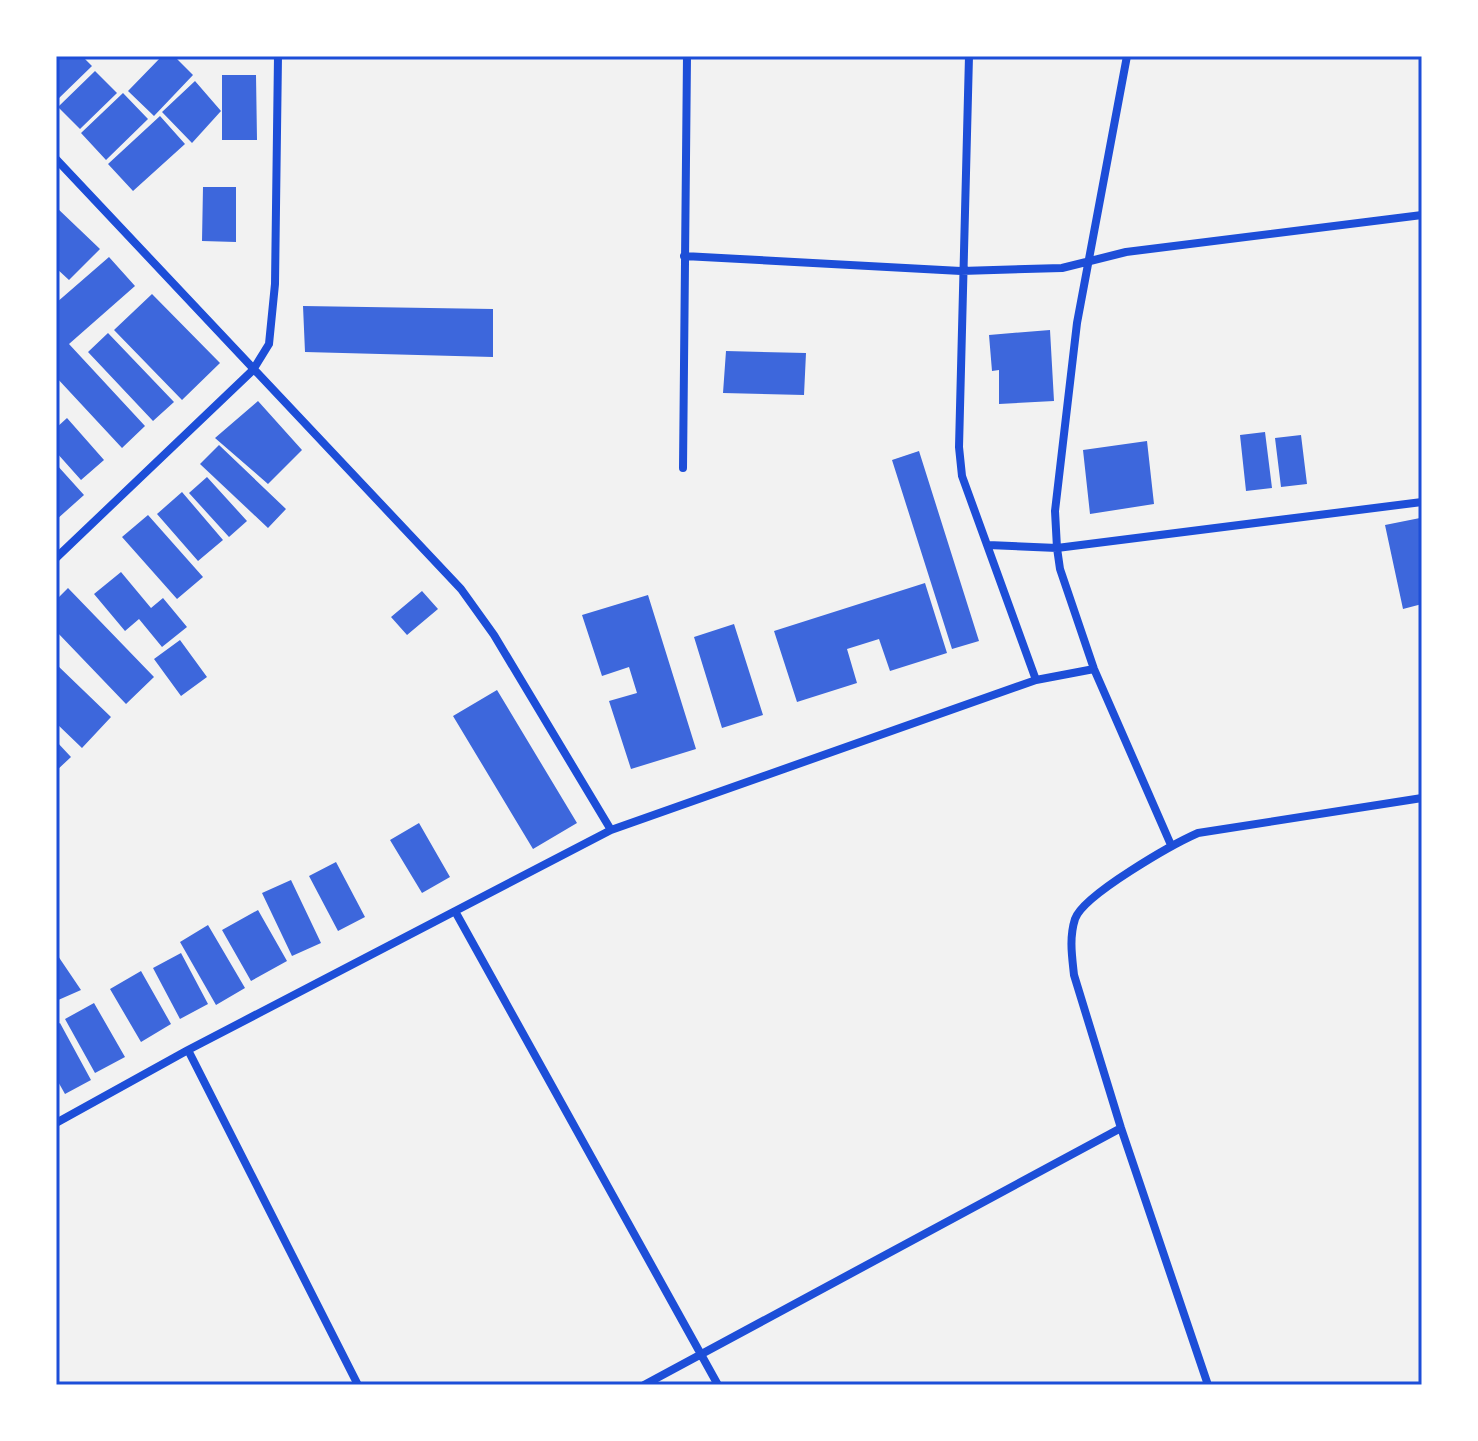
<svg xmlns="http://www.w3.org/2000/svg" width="1478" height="1441" font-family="'Fira Sans Condensed',sans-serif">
	<rect width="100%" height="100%" fill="#f2f2f2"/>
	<path fill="#3d67dc" d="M 58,56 L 82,56 L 92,66 L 56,101 Z
		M 162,56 L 174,56 L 193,75 L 154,116 L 128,91 Z
		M 95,71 L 117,93 L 80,129 L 58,107 Z
		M 222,75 L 256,75 L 257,140 L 222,140 Z
		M 195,81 L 221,111 L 192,143 L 162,112 Z
		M 123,93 L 148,119 L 106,160 L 81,133 Z
		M 160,116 L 185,144 L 133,191 L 108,164 Z
		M 203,187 L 236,187 L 236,242 L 202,241 Z
		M 56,207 L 100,249 L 69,280 L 56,268 Z
		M 109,257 L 135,286 L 69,344 L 145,426 L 122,448 L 56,377 L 56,303 Z
		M 152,294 L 220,363 L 182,400 L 114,330 Z
		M 303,306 L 493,309 L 493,357 L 305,352 Z
		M 1050,330 L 1054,401 L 999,404 L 999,370 L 992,371 L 989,335 Z
		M 108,333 L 174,402 L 153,421 L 88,352 Z
		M 726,351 L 806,353 L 804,395 L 723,393 Z
		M 258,401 L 302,450 L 268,484 L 215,438 Z
		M 67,418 L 104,460 L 81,480 L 56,452 L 56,428 Z
		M 1265,432 L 1272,488 L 1246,491 L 1240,435 Z
		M 1301,435 L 1307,484 L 1281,487 L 1275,438 Z
		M 1147,441 L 1154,504 L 1090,514 L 1083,450 Z
		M 219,445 L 286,509 L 268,528 L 200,464 Z
		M 919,451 L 979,641 L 952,649 L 892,460 Z
		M 56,464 L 84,495 L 56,520 Z
		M 207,477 L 247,521 L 229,537 L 189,493 Z
		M 182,492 L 223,540 L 198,561 L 157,514 Z
		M 148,515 L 203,577 L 177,599 L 122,537 Z
		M 1420,518 L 1422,604 L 1403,609 L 1385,525 Z
		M 121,572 L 151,608 L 163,598 L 187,627 L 162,647 L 139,619 L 125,631 L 94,594 Z
		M 925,583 L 947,653 L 890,671 L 879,639 L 847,649 L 857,683 L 797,702 L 774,631 Z
		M 68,588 L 154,677 L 126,704 L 56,631 L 56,600 Z
		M 422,591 L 438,609 L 407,635 L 391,617 Z
		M 648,595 L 696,749 L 631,769 L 609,701 L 637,693 L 629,667 L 602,676 L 582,615 Z
		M 734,624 L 763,715 L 722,728 L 694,637 Z
		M 180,640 L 207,677 L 181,696 L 154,659 Z
		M 56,664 L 111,717 L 82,748 L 56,723 Z
		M 497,690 L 577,823 L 533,849 L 453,716 Z
		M 56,741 L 71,757 L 56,771 Z
		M 419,823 L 450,877 L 422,893 L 390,840 Z
		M 336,862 L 365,917 L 338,931 L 309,876 Z
		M 291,880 L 321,943 L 292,956 L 262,893 Z
		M 258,910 L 287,961 L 251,981 L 222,930 Z
		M 208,925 L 245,988 L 216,1005 L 180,942 Z
		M 56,953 L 81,990 L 56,1001 Z
		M 181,953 L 208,1004 L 180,1019 L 153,968 Z
		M 141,971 L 171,1024 L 141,1042 L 110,989 Z
		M 94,1003 L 125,1057 L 95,1073 L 65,1019 Z
		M 60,1023 L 91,1080 L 65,1094 L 56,1078 L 56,1025 Z"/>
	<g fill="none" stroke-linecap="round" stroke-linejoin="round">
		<path stroke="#1d4ed8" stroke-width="8" d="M 969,56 L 959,447 L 962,476 L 1036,680
			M 1127,56 L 1077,323 L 1055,511 L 1057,548 L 1060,569 L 1094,669 L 1171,845
			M 56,159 L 461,589 L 494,635 L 611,830
			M 684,256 L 961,271 L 1062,268 L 1126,252 L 1422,215
			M 683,468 L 687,56
			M 988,545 L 1057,548 L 1422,502
			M 56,558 L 253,370 L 269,344 L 275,284 L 278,56
			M 456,913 L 718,1385
			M 188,1050 L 358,1385
			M 56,1123 L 188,1050 L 611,830 L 1036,680 L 1094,669
			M 644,1385 L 1121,1128
			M 1208,1385 L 1121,1128 L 1074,975 C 1072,956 1069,938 1075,919 C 1083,895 1173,844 1198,833 L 1422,798"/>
	</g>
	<rect width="1478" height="1441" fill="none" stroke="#ffffff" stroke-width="116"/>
	<rect x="58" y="58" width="1362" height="1325" fill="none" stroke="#1d4ed8" stroke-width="3"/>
</svg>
